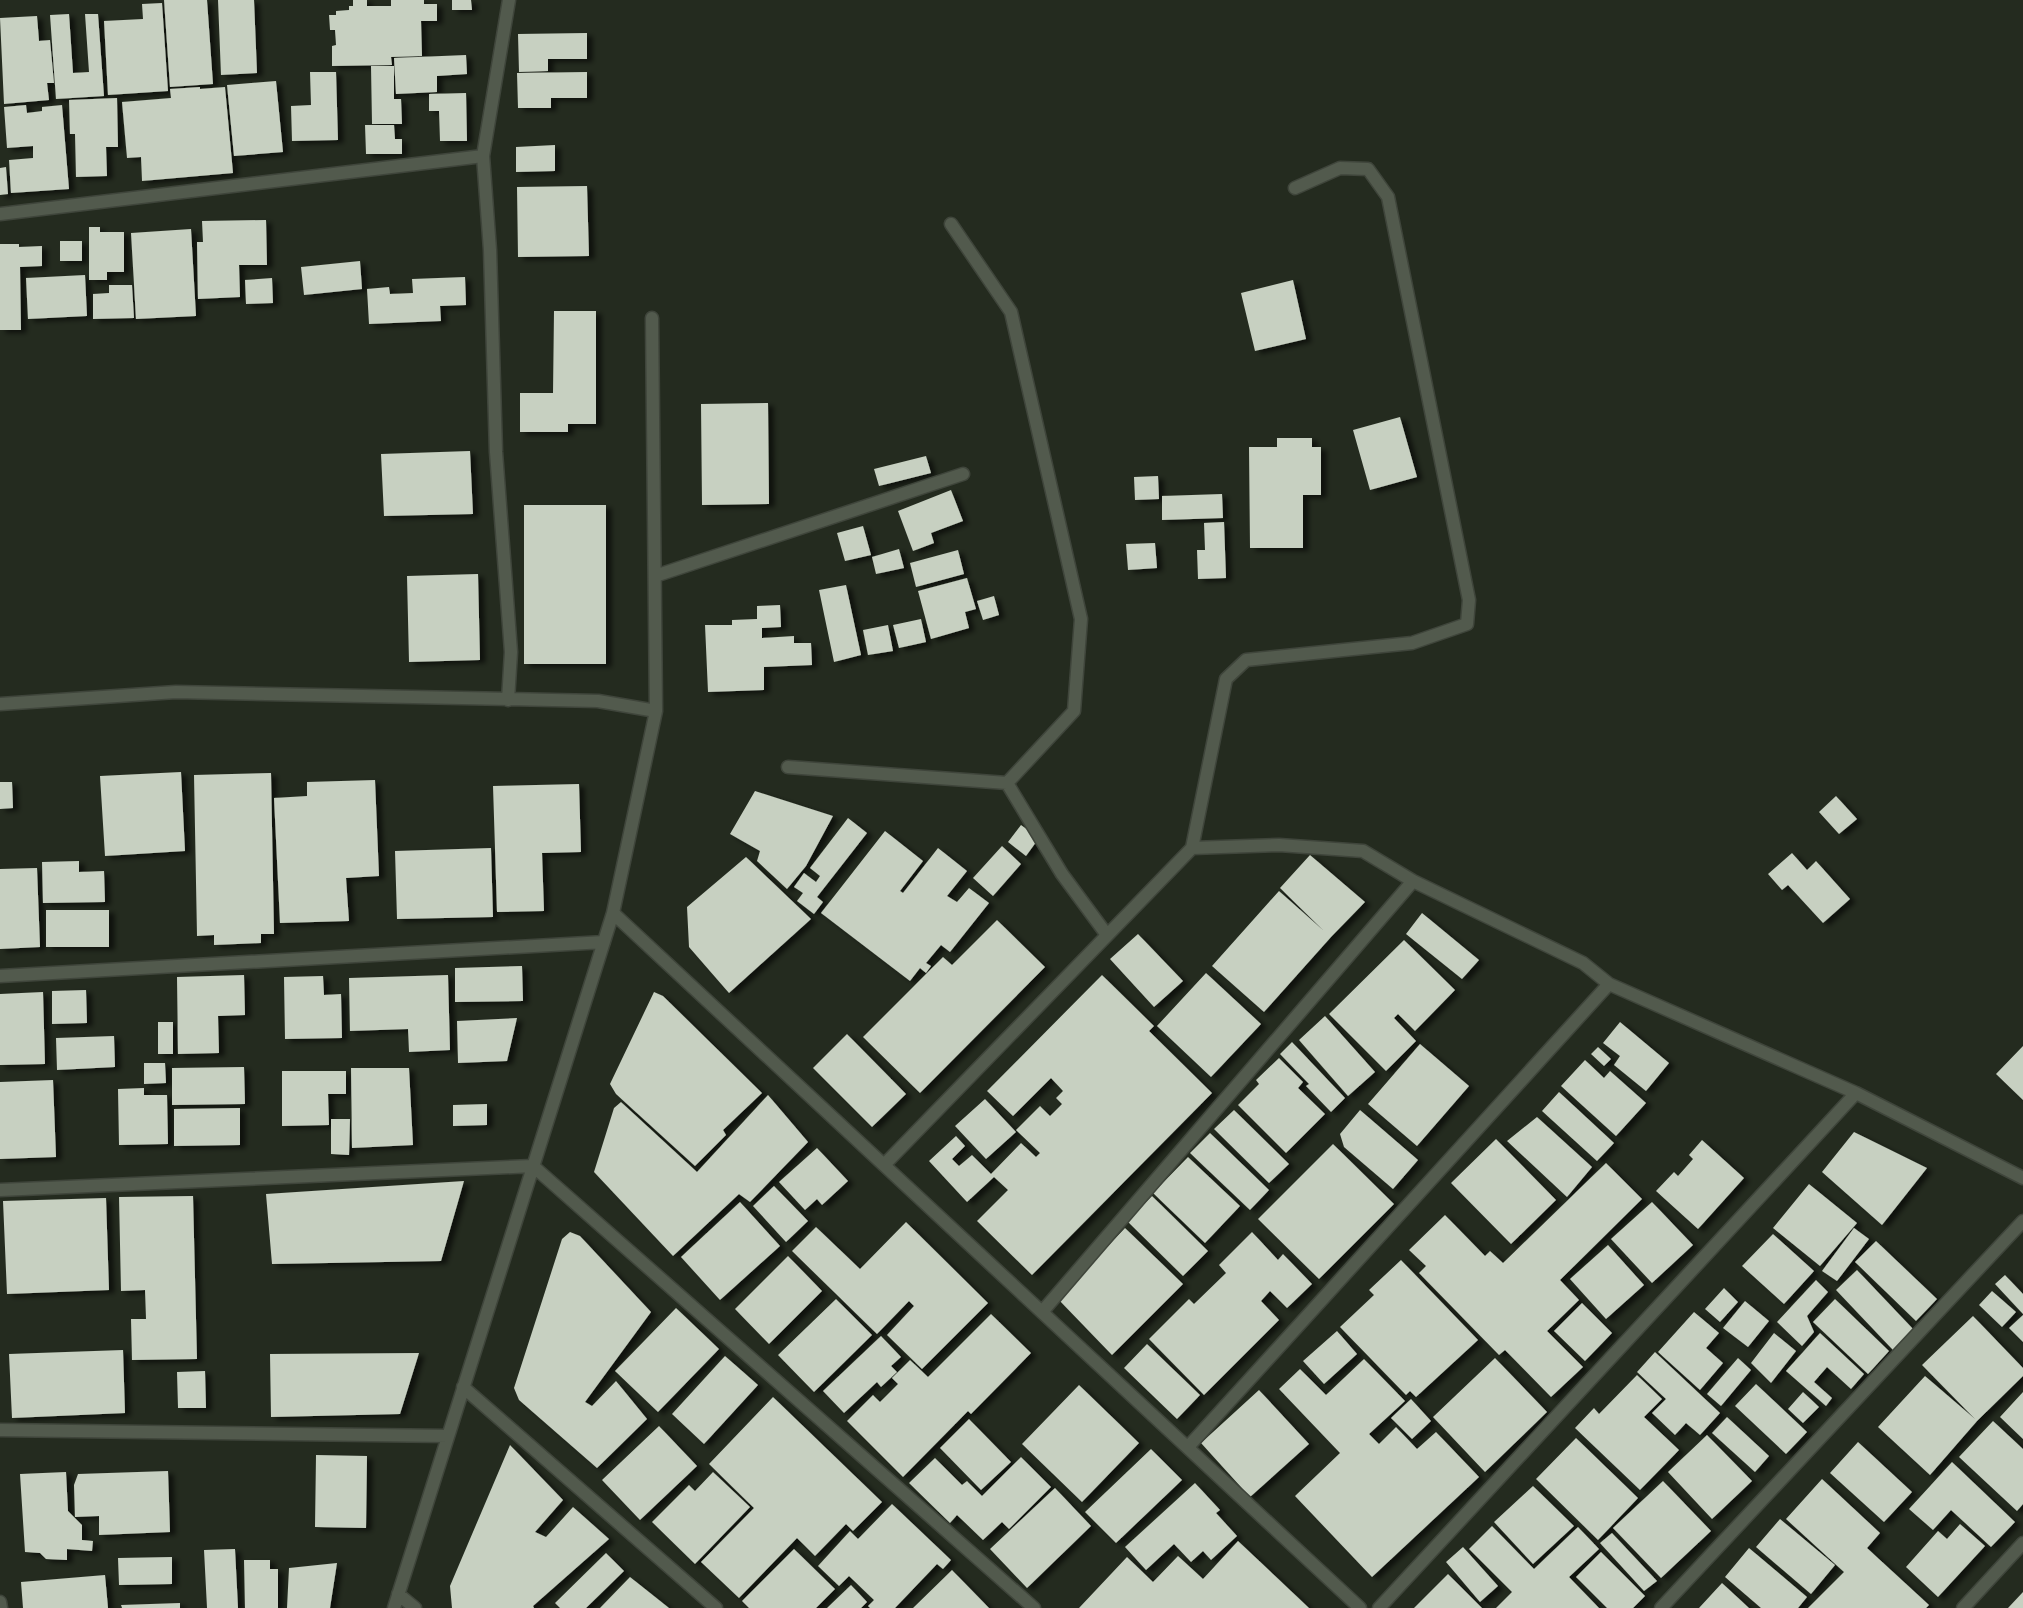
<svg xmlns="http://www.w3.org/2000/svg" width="2023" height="1608" font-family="Georgia,serif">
	<defs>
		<filter id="shadow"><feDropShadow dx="5.5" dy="3" stdDeviation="2.5" flood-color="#0009"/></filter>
	</defs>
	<rect width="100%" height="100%" fill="#242b1f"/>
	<path fill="#c7d0c1" filter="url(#shadow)" d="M 164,0 L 207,0 L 213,84 L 170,87 Z
		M 218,0 L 254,0 L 257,73 L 221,75 Z
		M 353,0 L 367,0 L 367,6 L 391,6 L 391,0 L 424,0 L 424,4 L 437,4 L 437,21 L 421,21 L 422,56 L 391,57 L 392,65 L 332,66 L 332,46 L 336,45 L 335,30 L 330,30 L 329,15 L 336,15 L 336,11 L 349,10 L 349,6 L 353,6 Z
		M 452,0 L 471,0 L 472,10 L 452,10 Z
		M 162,3 L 168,91 L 108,95 L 104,21 L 143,19 L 142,4 Z
		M 69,14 L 73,73 L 89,72 L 85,14 L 98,14 L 104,96 L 56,99 L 50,15 Z
		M 37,16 L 39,41 L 50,40 L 54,83 L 47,83 L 49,100 L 4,104 L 0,18 Z
		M 587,33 L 587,59 L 548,59 L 548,71 L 519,72 L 518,34 Z
		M 466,55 L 467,74 L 437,76 L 437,92 L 396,94 L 394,58 Z
		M 371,66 L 394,66 L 394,99 L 401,99 L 402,124 L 372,124 Z
		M 310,72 L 336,72 L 338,140 L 292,141 L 291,106 L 311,105 Z
		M 587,72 L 587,98 L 551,98 L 551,108 L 518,108 L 517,73 Z
		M 276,81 L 283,152 L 234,156 L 227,85 Z
		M 200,87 L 200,89 L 225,87 L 233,173 L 142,181 L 141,157 L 127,158 L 122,102 L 171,98 L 170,89 Z
		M 466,93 L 467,141 L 440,141 L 439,111 L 429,111 L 429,94 Z
		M 117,98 L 118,147 L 106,147 L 107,176 L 76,177 L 75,134 L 70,134 L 69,100 Z
		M 26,105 L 27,113 L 42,111 L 42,107 L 62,105 L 69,189 L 11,193 L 9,160 L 33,158 L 33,146 L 7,148 L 4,107 Z
		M 365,125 L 394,125 L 395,139 L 402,139 L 402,154 L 366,154 Z
		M 555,145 L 555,171 L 516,172 L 516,147 Z
		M 6,167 L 8,194 L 0,195 L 0,168 Z
		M 587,186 L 589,256 L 518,257 L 517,187 Z
		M 266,220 L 267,265 L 239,265 L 240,297 L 198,299 L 197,242 L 203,242 L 202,221 Z
		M 89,227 L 100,227 L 100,232 L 124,232 L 124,272 L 107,272 L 107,280 L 89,280 Z
		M 191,229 L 196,316 L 136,319 L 131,233 Z
		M 60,241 L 82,241 L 82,261 L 60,261 Z
		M 0,244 L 19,244 L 19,247 L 42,246 L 42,266 L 20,267 L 21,330 L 0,330 Z
		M 360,261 L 362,289 L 304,295 L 301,267 Z
		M 85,275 L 87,316 L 28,319 L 26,278 Z
		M 465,277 L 466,305 L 440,306 L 441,321 L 369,324 L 367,289 L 389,287 L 390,294 L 413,293 L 412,279 Z
		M 272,278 L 273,303 L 246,304 L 245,280 Z
		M 1293,280 L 1306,339 L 1255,351 L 1241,293 Z
		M 109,285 L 132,285 L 134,318 L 93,319 L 93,294 L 109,293 Z
		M 554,311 L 596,311 L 596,424 L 568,424 L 568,432 L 520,432 L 520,393 L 553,393 Z
		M 768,403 L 769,504 L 702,505 L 701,404 Z
		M 1400,417 L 1417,477 L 1370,490 L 1353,430 Z
		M 1277,438 L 1312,438 L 1312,447 L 1321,447 L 1321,495 L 1303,495 L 1303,548 L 1250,548 L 1249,447 L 1277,447 Z
		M 470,451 L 473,514 L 384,516 L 381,454 Z
		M 926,456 L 931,473 L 879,486 L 874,469 Z
		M 1158,476 L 1159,499 L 1135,500 L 1134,477 Z
		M 951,490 L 963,521 L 931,533 L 934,543 L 913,551 L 898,511 Z
		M 1222,494 L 1223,518 L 1162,520 L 1162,496 Z
		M 524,505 L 606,505 L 606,664 L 524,664 Z
		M 1224,522 L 1226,578 L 1198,579 L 1197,550 L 1205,550 L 1204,523 Z
		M 863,526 L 871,555 L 845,561 L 837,533 Z
		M 1155,543 L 1157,568 L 1128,570 L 1126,544 Z
		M 899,549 L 904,568 L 876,574 L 872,557 Z
		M 958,550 L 964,574 L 916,587 L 910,563 Z
		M 478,574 L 480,660 L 409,662 L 407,576 Z
		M 967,578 L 976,609 L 965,612 L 969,628 L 931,639 L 918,591 Z
		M 846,585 L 861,655 L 834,662 L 819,590 Z
		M 994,596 L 999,615 L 983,620 L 977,601 Z
		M 780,605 L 781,627 L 762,628 L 762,638 L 794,636 L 794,643 L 811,643 L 812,665 L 764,667 L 764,690 L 708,692 L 705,625 L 732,625 L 732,620 L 757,619 L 757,606 Z
		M 921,619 L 926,642 L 899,648 L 893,625 Z
		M 888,625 L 893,651 L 868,655 L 863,630 Z
		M 181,772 L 185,851 L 105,856 L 100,776 Z
		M 271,773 L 274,934 L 261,934 L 261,943 L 214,945 L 214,935 L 197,936 L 194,775 Z
		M 375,780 L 379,876 L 346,878 L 349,921 L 280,923 L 274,798 L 307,796 L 307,782 Z
		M 0,782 L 12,782 L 13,808 L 0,809 Z
		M 579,784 L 581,852 L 542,853 L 544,911 L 497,912 L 493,786 Z
		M 755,791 L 833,816 L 806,866 L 787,889 L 757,861 L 760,851 L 730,834 Z
		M 1836,796 L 1857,819 L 1839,834 L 1819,812 Z
		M 848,818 L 867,833 L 817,897 L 823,902 L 814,914 L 797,901 L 803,893 L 794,887 L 804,873 L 816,882 L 820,876 L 810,868 Z
		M 1021,825 L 1039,838 L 1026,856 L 1008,842 Z
		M 885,831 L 923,861 L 900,891 L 903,893 L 938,848 L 967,871 L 947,896 L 957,902 L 969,888 L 989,903 L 950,952 L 941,945 L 926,963 L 931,966 L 926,973 L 920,968 L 910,981 L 821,913 Z
		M 1002,846 L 1021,864 L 993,896 L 973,878 Z
		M 491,848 L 493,917 L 397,919 L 395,851 Z
		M 1792,853 L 1807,870 L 1816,861 L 1850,899 L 1823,923 L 1788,885 L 1782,890 L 1768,874 Z
		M 1310,855 L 1365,902 L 1331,937 L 1264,1012 L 1212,966 L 1279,891 L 1324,931 L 1280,888 Z
		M 746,857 L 811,919 L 729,993 L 689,947 L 687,907 Z
		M 79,861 L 79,872 L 104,871 L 105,902 L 43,903 L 42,862 Z
		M 37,868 L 40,947 L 0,949 L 0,869 Z
		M 46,910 L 109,910 L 109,947 L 46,947 Z
		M 1422,913 L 1479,960 L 1462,979 L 1406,934 Z
		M 997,920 L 1045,967 L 920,1093 L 863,1037 L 943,957 L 952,965 Z
		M 1138,934 L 1183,981 L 1154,1007 L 1110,959 Z
		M 1404,940 L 1455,990 L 1415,1031 L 1398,1014 L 1394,1018 L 1416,1041 L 1386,1071 L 1329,1014 Z
		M 522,966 L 523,1001 L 455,1002 L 455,968 Z
		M 1206,973 L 1261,1024 L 1211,1077 L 1157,1026 Z
		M 244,975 L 245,1015 L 218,1016 L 219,1053 L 178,1054 L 177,977 Z
		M 448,975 L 450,1050 L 409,1052 L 408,1029 L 350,1031 L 349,978 Z
		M 1102,975 L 1154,1026 L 1149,1031 L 1212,1093 L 1032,1275 L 977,1221 L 1008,1190 L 994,1177 L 967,1202 L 929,1161 L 956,1136 L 965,1146 L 952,1159 L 959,1166 L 972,1155 L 991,1174 L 1021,1143 L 1036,1157 L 1040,1153 L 1016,1130 L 1040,1106 L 1050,1116 L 1062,1104 L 1056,1098 L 1063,1091 L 1051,1078 L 1013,1116 L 987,1091 Z
		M 323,976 L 324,995 L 341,994 L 342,1038 L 285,1039 L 284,977 Z
		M 86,990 L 87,1023 L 52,1024 L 52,991 Z
		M 43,992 L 45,1064 L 0,1065 L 0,994 Z
		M 654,992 L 663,996 L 762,1093 L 723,1130 L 726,1135 L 695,1166 L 616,1094 L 610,1084 Z
		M 1325,1016 L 1375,1072 L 1348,1096 L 1299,1040 Z
		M 517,1018 L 507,1061 L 458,1063 L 457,1021 Z
		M 158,1022 L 173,1022 L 173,1054 L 158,1054 Z
		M 1620,1022 L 1669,1063 L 1646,1091 L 1614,1065 L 1620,1056 L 1603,1043 Z
		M 847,1034 L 906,1094 L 872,1127 L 813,1068 Z
		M 114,1036 L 115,1067 L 57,1070 L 56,1038 Z
		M 1292,1042 L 1345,1098 L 1331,1112 L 1306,1086 L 1309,1084 L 1280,1054 Z
		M 1420,1044 L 1469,1086 L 1417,1146 L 1368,1104 Z
		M 2023,1046 L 2023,1100 L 1996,1074 Z
		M 1598,1047 L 1611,1059 L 1604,1066 L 1591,1054 Z
		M 1279,1058 L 1303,1082 L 1298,1088 L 1325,1114 L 1286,1153 L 1238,1105 L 1259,1084 L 1256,1080 Z
		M 1585,1060 L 1604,1078 L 1610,1071 L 1646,1103 L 1616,1136 L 1561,1086 Z
		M 144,1063 L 165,1063 L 166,1083 L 144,1084 Z
		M 244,1067 L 245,1104 L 172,1105 L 172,1068 Z
		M 351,1068 L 409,1068 L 413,1145 L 352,1148 Z
		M 282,1071 L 346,1071 L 346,1094 L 328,1094 L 329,1125 L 282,1126 Z
		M 53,1080 L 56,1157 L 0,1159 L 0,1082 Z
		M 144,1088 L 144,1095 L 167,1095 L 168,1144 L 119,1145 L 118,1089 Z
		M 1559,1092 L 1614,1143 L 1597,1161 L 1542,1111 Z
		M 768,1095 L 808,1142 L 750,1202 L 739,1194 L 673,1256 L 594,1172 L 614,1108 L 621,1102 L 697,1172 Z
		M 985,1099 L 1016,1132 L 986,1159 L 955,1126 Z
		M 487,1104 L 487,1125 L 453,1126 L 453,1105 Z
		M 240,1108 L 240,1145 L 174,1146 L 174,1109 Z
		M 1234,1110 L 1289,1164 L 1269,1183 L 1214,1129 Z
		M 1360,1110 L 1418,1160 L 1393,1189 L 1344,1147 L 1340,1134 Z
		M 1537,1117 L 1592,1167 L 1567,1197 L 1507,1141 Z
		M 331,1119 L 350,1119 L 349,1155 L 331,1154 Z
		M 1854,1132 L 1927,1168 L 1882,1225 L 1822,1172 Z
		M 1210,1133 L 1269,1190 L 1250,1210 L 1190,1153 Z
		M 1496,1139 L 1556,1200 L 1511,1244 L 1451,1183 Z
		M 1702,1140 L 1744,1178 L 1698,1229 L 1656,1191 L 1674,1172 L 1678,1176 L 1693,1159 L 1689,1155 Z
		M 1333,1144 L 1394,1204 L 1319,1279 L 1258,1219 Z
		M 817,1148 L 848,1181 L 822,1205 L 817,1199 L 805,1210 L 779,1182 Z
		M 1188,1157 L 1240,1206 L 1205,1243 L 1153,1193 Z
		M 1606,1163 L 1642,1199 L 1560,1280 L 1579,1300 L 1547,1331 L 1583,1367 L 1551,1397 L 1505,1350 L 1499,1355 L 1419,1273 L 1426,1266 L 1409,1250 L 1445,1215 L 1485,1256 L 1490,1251 L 1503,1263 Z
		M 464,1181 L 441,1261 L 272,1264 L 266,1194 Z
		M 1809,1184 L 1857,1223 L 1820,1266 L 1773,1228 Z
		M 774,1186 L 808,1221 L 786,1242 L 753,1206 Z
		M 193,1196 L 197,1359 L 132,1360 L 131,1319 L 146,1319 L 145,1290 L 121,1291 L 119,1197 Z
		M 1152,1196 L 1208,1251 L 1183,1276 L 1127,1221 Z
		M 106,1198 L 109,1290 L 7,1294 L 3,1201 Z
		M 740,1202 L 780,1246 L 720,1300 L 681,1257 Z
		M 1652,1202 L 1693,1245 L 1652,1283 L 1611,1239 Z
		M 906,1222 L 988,1303 L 922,1369 L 887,1335 L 914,1306 L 909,1301 L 877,1334 L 792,1251 L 816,1227 L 860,1269 Z
		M 1125,1228 L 1183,1284 L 1112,1355 L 1058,1299 Z
		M 1854,1228 L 1869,1239 L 1837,1281 L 1822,1271 Z
		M 570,1232 L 580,1236 L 651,1312 L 585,1402 L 592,1406 L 616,1381 L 647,1419 L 597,1468 L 519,1400 L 514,1388 L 562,1239 Z
		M 1252,1232 L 1278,1260 L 1283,1254 L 1312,1284 L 1287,1308 L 1270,1291 L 1261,1301 L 1279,1320 L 1204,1395 L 1149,1339 L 1189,1299 L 1194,1304 L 1226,1273 L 1219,1265 Z
		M 1773,1234 L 1814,1271 L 1784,1304 L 1742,1266 Z
		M 1876,1241 L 1937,1299 L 1916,1321 L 1855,1262 Z
		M 1608,1245 L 1644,1285 L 1606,1319 L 1570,1279 Z
		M 788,1256 L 822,1291 L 769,1344 L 735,1309 Z
		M 1401,1260 L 1478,1340 L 1416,1397 L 1410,1391 L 1406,1395 L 1340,1327 L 1374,1295 L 1369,1290 Z
		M 1857,1270 L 1914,1330 L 1893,1350 L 1836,1290 Z
		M 2005,1275 L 2023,1294 L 2023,1314 L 1995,1284 Z
		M 1816,1280 L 1828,1292 L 1807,1316 L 1814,1332 L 1802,1346 L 1777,1322 Z
		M 1724,1288 L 1738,1302 L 1720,1322 L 1705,1309 Z
		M 1992,1291 L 2016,1312 L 2002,1327 L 1979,1305 Z
		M 836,1299 L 872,1335 L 814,1392 L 778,1355 Z
		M 1835,1299 L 1889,1351 L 1868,1374 L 1813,1322 Z
		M 1745,1301 L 1769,1321 L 1748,1347 L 1723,1328 Z
		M 1582,1303 L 1612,1333 L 1585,1361 L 1554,1331 Z
		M 676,1308 L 719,1349 L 658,1412 L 615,1371 Z
		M 1694,1312 L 1719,1333 L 1706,1348 L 1723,1363 L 1700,1390 L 1658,1352 Z
		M 991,1314 L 1031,1353 L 971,1414 L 968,1411 L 903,1477 L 847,1421 L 873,1395 L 880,1402 L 898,1384 L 892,1378 L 910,1360 L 928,1377 Z
		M 2023,1315 L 2023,1342 L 2009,1328 Z
		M 1973,1316 L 2023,1368 L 2023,1376 L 1977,1421 L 1930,1475 L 1878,1427 L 1925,1376 L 1975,1419 L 1922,1365 Z
		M 1337,1331 L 1357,1354 L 1324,1384 L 1303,1361 Z
		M 1774,1333 L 1796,1351 L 1771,1383 L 1751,1363 Z
		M 1820,1333 L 1864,1374 L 1851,1389 L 1827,1367 L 1814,1382 L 1832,1398 L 1826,1406 L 1786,1371 Z
		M 881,1336 L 901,1357 L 891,1366 L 897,1372 L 881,1387 L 877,1382 L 844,1413 L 823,1391 Z
		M 1147,1344 L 1200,1395 L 1177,1419 L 1124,1368 Z
		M 123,1350 L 125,1413 L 12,1418 L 9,1354 Z
		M 1655,1352 L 1720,1413 L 1700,1435 L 1686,1423 L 1675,1435 L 1652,1413 L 1666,1399 L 1637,1372 Z
		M 419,1353 L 400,1414 L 271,1417 L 270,1354 Z
		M 725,1356 L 758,1385 L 704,1444 L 672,1414 Z
		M 1495,1358 L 1547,1412 L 1485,1472 L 1433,1417 Z
		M 1738,1358 L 1751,1370 L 1721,1406 L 1707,1394 Z
		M 1364,1359 L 1405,1401 L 1369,1434 L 1379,1444 L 1396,1427 L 1417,1449 L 1436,1432 L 1479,1477 L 1372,1577 L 1295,1496 L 1340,1453 L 1279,1389 L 1300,1369 L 1326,1395 Z
		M 205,1371 L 206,1408 L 178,1408 L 177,1372 Z
		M 1637,1375 L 1662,1399 L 1644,1417 L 1679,1450 L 1640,1490 L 1575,1428 L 1594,1408 L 1599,1414 Z
		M 1756,1384 L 1807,1432 L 1786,1454 L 1735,1406 Z
		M 1079,1385 L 1139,1443 L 1082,1502 L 1022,1444 Z
		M 1259,1390 L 1309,1444 L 1250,1497 L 1201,1443 Z
		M 1803,1392 L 1819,1407 L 1803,1423 L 1788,1409 Z
		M 2023,1392 L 2023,1439 L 2000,1417 Z
		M 773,1397 L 882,1502 L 853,1531 L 846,1524 L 815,1556 L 797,1538 L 739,1598 L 701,1562 L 754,1508 L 709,1464 Z
		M 1411,1399 L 1431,1421 L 1412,1439 L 1391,1418 Z
		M 1727,1417 L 1769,1456 L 1755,1472 L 1712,1433 Z
		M 969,1419 L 1011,1462 L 981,1490 L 940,1448 Z
		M 1993,1421 L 2023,1449 L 2023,1504 L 2017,1511 L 1959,1457 Z
		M 659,1426 L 697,1466 L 640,1520 L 602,1480 Z
		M 1707,1435 L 1752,1481 L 1712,1519 L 1668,1472 Z
		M 1576,1438 L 1638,1498 L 1598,1540 L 1536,1479 Z
		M 1858,1442 L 1912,1492 L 1884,1522 L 1830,1473 Z
		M 510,1445 L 563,1500 L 535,1532 L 546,1537 L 573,1507 L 609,1539 L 533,1606 L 534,1608 L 452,1608 L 450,1586 Z
		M 1151,1449 L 1182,1480 L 1116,1543 L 1085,1512 Z
		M 316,1455 L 367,1456 L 366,1528 L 315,1527 Z
		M 1021,1457 L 1051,1487 L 1009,1529 L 1002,1522 L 983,1540 L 957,1515 L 950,1523 L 909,1483 L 935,1458 L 962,1485 L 967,1481 L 982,1496 Z
		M 1952,1462 L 2015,1522 L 1991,1547 L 1951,1510 L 1933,1530 L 1909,1509 Z
		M 168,1471 L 170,1532 L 99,1535 L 99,1516 L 75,1517 L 74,1485 L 78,1474 Z
		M 66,1472 L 68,1511 L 82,1525 L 82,1540 L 93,1541 L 92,1551 L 67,1549 L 67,1560 L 46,1559 L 40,1553 L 25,1552 L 20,1474 Z
		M 713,1472 L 750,1507 L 695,1564 L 652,1522 L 689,1485 L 695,1491 Z
		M 1822,1479 L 1880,1533 L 1867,1548 L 1929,1605 L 1926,1608 L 1808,1608 L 1844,1572 L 1786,1519 Z
		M 1663,1481 L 1711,1531 L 1661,1578 L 1613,1528 Z
		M 1195,1483 L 1220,1510 L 1216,1513 L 1237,1536 L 1211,1560 L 1203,1551 L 1191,1562 L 1174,1544 L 1146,1570 L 1125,1547 Z
		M 1533,1486 L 1574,1526 L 1533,1564 L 1494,1522 Z
		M 1055,1488 L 1091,1526 L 1027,1588 L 990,1549 Z
		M 892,1504 L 951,1560 L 943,1569 L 937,1564 L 895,1608 L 870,1608 L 868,1606 L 874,1600 L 849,1576 L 839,1586 L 818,1566 L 850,1531 L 858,1539 Z
		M 1780,1519 L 1835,1565 L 1811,1594 L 1756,1547 Z
		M 1960,1524 L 1985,1546 L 1938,1597 L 1906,1567 L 1938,1531 L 1947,1539 Z
		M 1492,1526 L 1534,1569 L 1578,1527 L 1599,1549 L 1569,1577 L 1599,1608 L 1496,1608 L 1512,1592 L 1469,1549 Z
		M 1612,1533 L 1657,1581 L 1644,1591 L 1600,1543 Z
		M 1238,1541 L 1309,1608 L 1079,1608 L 1127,1557 L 1153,1582 L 1178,1556 L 1203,1579 Z
		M 1463,1547 L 1498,1586 L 1480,1602 L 1446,1562 Z
		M 1749,1548 L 1807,1597 L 1798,1608 L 1761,1608 L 1725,1577 Z
		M 235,1549 L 238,1608 L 207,1608 L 204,1550 Z
		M 794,1549 L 835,1589 L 816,1608 L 749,1608 L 742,1601 Z
		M 1601,1552 L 1645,1596 L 1633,1608 L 1607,1608 L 1576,1577 Z
		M 606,1553 L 624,1571 L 586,1608 L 560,1608 L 555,1603 Z
		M 172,1557 L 172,1584 L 119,1585 L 118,1558 Z
		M 244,1560 L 270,1560 L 270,1569 L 278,1569 L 278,1608 L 245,1608 Z
		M 337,1563 L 330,1608 L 287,1608 L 289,1568 Z
		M 952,1570 L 989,1608 L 913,1608 Z
		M 1448,1574 L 1482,1608 L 1414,1608 Z
		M 105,1575 L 108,1608 L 23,1608 L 21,1582 Z
		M 630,1577 L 669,1608 L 600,1608 Z
		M 1722,1583 L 1749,1608 L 1699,1608 Z
		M 851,1585 L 867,1602 L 861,1608 L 827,1608 Z
		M 2023,1592 L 2023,1608 L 2008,1608 Z
		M 180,1603 L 180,1608 L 122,1608 L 121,1605 Z"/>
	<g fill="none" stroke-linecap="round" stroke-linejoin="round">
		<defs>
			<path id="street" d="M 483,156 L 490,250 L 496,452 L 511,652 L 508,700
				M 0,214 L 483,156 L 509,0
				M 951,224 L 1011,312 L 1081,619 L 1074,711 L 1007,783
				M 655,576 L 963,474
				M 0,704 L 176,692 L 598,701 L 656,711
				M 788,767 L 1007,783 L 1062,874 L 1107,935
				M 1192,848 L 1226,679 L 1246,660 L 1412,643 L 1467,624 L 1469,600 L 1388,197 L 1368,169 L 1340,168 L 1295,188
				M 613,913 L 1360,1608
				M 0,976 L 604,942
				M 884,1165 L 1192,848 L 1279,845 L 1363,851 L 1413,881 L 1583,963 L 1609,984 L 1856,1093 L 2023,1178
				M 0,1190 L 533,1166 L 1034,1608
				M 1042,1312 L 1413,881
				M 463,1387 L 716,1608
				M 0,1430 L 448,1436
				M 1188,1447 L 1609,984
				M 398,1594 L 415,1608
				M 0,1602 L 1,1608
				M 394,1608 L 613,913 L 656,711 L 652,318
				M 1379,1608 L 1856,1093
				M 1661,1608 L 2023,1221
				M 1963,1608 L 2023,1543"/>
		</defs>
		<use href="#street" stroke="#3f453b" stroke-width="15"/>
		<use href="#street" stroke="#525a4d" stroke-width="12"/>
	</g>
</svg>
